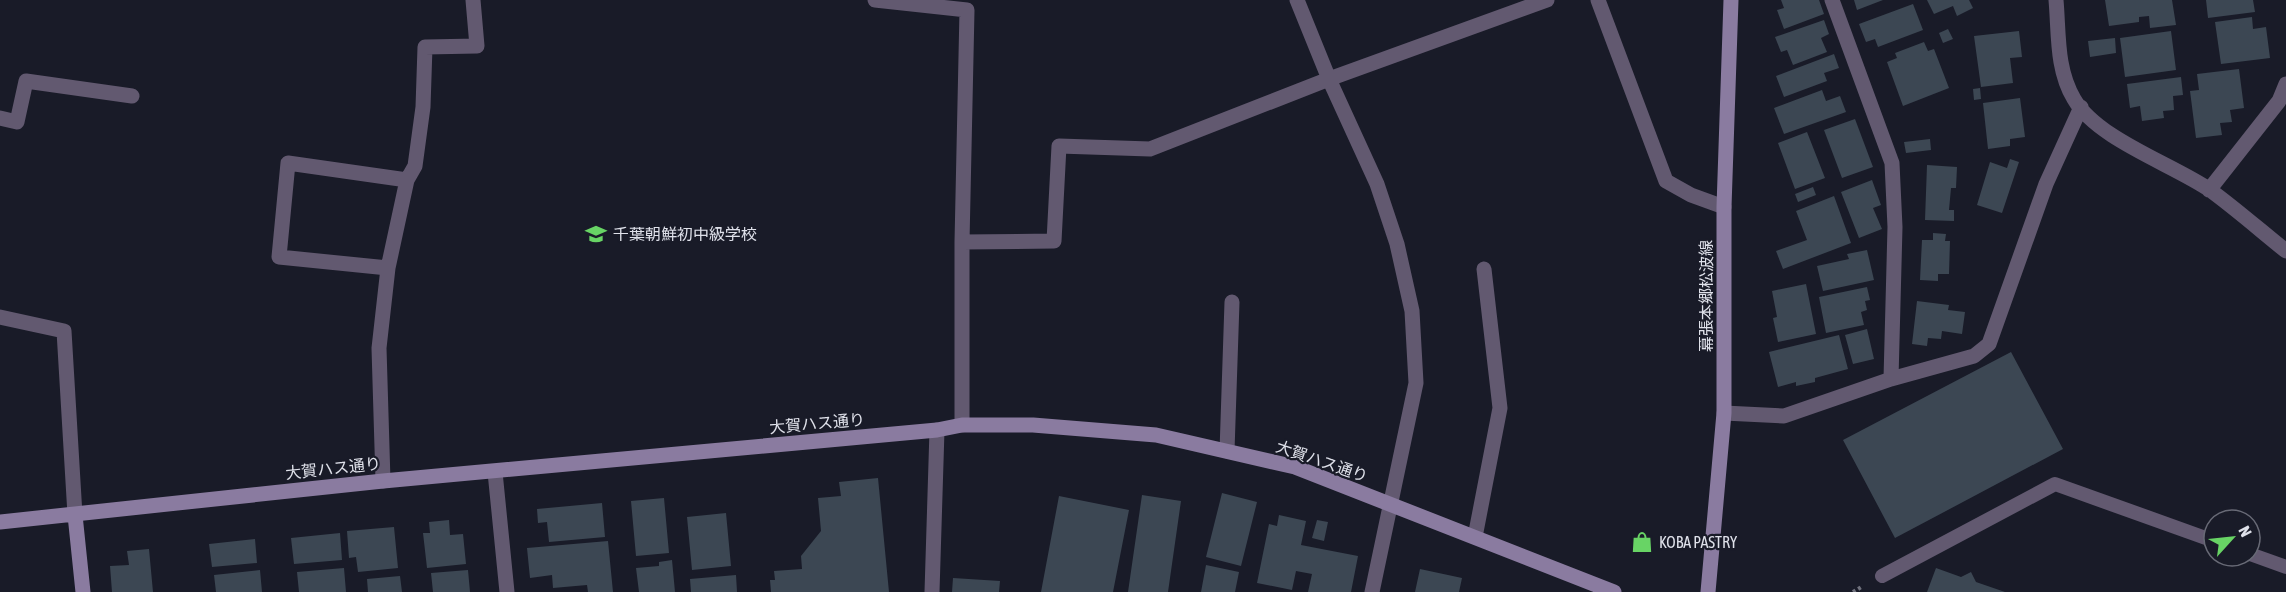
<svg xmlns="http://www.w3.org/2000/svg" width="2286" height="592" font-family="'Asap Condensed','Noto Sans JP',sans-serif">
	<rect width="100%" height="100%" fill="#191b28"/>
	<path fill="#3c4753" d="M 1781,0 L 1819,0 L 1824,14 L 1784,29 L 1777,10 L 1784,8 Z
		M 1854,0 L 1883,0 L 1857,10 Z
		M 1927,0 L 1969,0 L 1973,8 L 1957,16 L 1953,6 L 1934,14 Z
		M 2105,0 L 2172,0 L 2176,25 L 2150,28 L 2149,16 L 2139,17 L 2139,22 L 2109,26 Z
		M 2206,0 L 2253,0 L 2255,12 L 2208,18 Z
		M 1913,4 L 1923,30 L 1878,47 L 1875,39 L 1866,42 L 1859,24 Z
		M 2252,17 L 2253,29 L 2266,27 L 2270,58 L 2221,64 L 2215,22 Z
		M 1824,20 L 1829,34 L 1821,38 L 1827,52 L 1793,65 L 1787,50 L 1781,52 L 1775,37 Z
		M 1948,29 L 1953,39 L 1943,43 L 1939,33 Z
		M 2019,31 L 2022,57 L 2010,58 L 2013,83 L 1981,87 L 1974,36 Z
		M 2171,31 L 2176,70 L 2125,77 L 2120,38 Z
		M 2115,38 L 2116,53 L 2090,57 L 2088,41 Z
		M 1924,42 L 1928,51 L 1934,49 L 1949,88 L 1903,106 L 1887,62 L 1897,58 L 1895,53 Z
		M 1834,54 L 1839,68 L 1824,73 L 1827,81 L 1784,97 L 1776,76 Z
		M 2239,69 L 2244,108 L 2230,110 L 2232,122 L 2220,123 L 2222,135 L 2196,138 L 2190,91 L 2199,90 L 2197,74 Z
		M 2181,77 L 2183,95 L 2173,96 L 2174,110 L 2163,111 L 2164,118 L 2142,121 L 2140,106 L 2130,108 L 2127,84 Z
		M 1980,88 L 1981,99 L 1974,100 L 1973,89 Z
		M 1822,90 L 1826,101 L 1840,96 L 1846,112 L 1784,134 L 1774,108 Z
		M 2020,98 L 2025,137 L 2010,139 L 2010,146 L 1988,149 L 1983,103 Z
		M 1855,119 L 1873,167 L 1842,178 L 1824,130 Z
		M 1807,132 L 1825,178 L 1795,189 L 1778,143 Z
		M 1930,139 L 1931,150 L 1906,153 L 1904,142 Z
		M 2010,159 L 2019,162 L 2002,213 L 1977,205 L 1990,162 L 2007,168 Z
		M 1927,165 L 1957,167 L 1956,188 L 1951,188 L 1949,210 L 1954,210 L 1954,221 L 1925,220 Z
		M 1872,180 L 1881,205 L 1873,208 L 1882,229 L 1859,238 L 1841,192 Z
		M 1813,187 L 1816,195 L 1798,202 L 1795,194 Z
		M 1834,196 L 1851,243 L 1783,269 L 1776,251 L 1807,240 L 1796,211 Z
		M 1933,233 L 1946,234 L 1945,241 L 1950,241 L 1949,274 L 1938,274 L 1938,281 L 1920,280 L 1922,240 L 1933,240 Z
		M 1867,250 L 1874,280 L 1823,291 L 1817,266 L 1849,259 L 1847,254 Z
		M 1806,284 L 1816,334 L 1778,342 L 1773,318 L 1777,317 L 1772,291 Z
		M 1867,287 L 1870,300 L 1865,301 L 1867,310 L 1861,312 L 1864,325 L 1826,333 L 1819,297 Z
		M 1917,301 L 1949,305 L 1948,310 L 1965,312 L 1962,334 L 1942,331 L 1941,339 L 1928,338 L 1927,346 L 1912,344 Z
		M 1867,329 L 1874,359 L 1853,364 L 1845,335 Z
		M 1839,335 L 1848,369 L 1815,378 L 1815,382 L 1796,386 L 1796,382 L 1778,387 L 1769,352 Z
		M 2011,352 L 2063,449 L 1895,538 L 1843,440 Z
		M 878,478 L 889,592 L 771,592 L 770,580 L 775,580 L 774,571 L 802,569 L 801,556 L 821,531 L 818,498 L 841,496 L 839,482 Z
		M 1222,493 L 1257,502 L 1241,566 L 1206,557 Z
		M 1142,495 L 1181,501 L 1168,592 L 1128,592 Z
		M 1059,496 L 1129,510 L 1113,592 L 1041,592 Z
		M 664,498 L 669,553 L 636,556 L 631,501 Z
		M 602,503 L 605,537 L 549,542 L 547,522 L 538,523 L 537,509 Z
		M 726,513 L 731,566 L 692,570 L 687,517 Z
		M 1279,515 L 1306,521 L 1301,545 L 1358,556 L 1351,592 L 1308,592 L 1312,574 L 1296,571 L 1292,590 L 1257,583 L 1269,524 L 1277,526 Z
		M 449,520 L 450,535 L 463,534 L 466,564 L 427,568 L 423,533 L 430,533 L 429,522 Z
		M 1317,520 L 1328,522 L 1324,541 L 1312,538 Z
		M 394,527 L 398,568 L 358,572 L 356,557 L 349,558 L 347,531 Z
		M 340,533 L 342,560 L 294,564 L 291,538 Z
		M 255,539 L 257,563 L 212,567 L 209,544 Z
		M 608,541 L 613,592 L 588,592 L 587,585 L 553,588 L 552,575 L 530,578 L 527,548 Z
		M 149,549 L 153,592 L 112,592 L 110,566 L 129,565 L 127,551 Z
		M 672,560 L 675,592 L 639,592 L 636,568 L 659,566 L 659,562 Z
		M 1206,565 L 1239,572 L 1235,592 L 1201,592 Z
		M 344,568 L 346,592 L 299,592 L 297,572 Z
		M 1936,568 L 1961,577 L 1971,572 L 1976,582 L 2005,592 L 1927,592 Z
		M 1420,569 L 1462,578 L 1459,592 L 1415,592 Z
		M 260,570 L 262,592 L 216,592 L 214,575 Z
		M 468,570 L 470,592 L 433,592 L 431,573 Z
		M 736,575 L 737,592 L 691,592 L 690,579 Z
		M 400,576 L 402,592 L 368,592 L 367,579 Z
		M 953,578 L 1000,581 L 999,592 L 952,592 Z"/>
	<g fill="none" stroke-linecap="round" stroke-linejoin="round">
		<path stroke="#70727d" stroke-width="4" stroke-dasharray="3 3" stroke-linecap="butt" d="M 1853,592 L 1863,586"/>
		<path stroke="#625970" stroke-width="14" d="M 2250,554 L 2286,567
			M 1882,576 L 2055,484 L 2214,541"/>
		<path stroke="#625970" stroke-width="15" d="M 875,0 L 967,10 L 962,242 L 962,425
			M 1297,0 L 1329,79 L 1377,184 L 1397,244 L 1412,311 L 1416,383 L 1372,592
			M 1598,0 L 1666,181 L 1691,195 L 1724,207
			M 1832,0 L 1892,163 L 1895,227 L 1891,379
			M 2056,0 C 2059,33 2056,69 2074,99 C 2097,139 2172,164 2210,190 C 2236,209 2261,231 2286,251
			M 0,118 L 17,122 L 26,81 L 132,96
			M 2209,190 L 2279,101 L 2286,84
			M 962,242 L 1054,241 L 1059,146 L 1150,149 L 1329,79 L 1547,0
			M 388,268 L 279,257 L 288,163 L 407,180
			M 0,317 L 64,331 L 75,515
			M 1724,413 L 1784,416 L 1891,379 L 1974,356 L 1989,344 L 2046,184 L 2081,107
			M 1227,451 L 1232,302
			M 495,472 L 507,592
			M 383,481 L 379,348 L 388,268 L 407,180 L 415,166 L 423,107 L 425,47 L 477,46 L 473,0
			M 1475,537 L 1500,408 L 1484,269
			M 932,592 L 937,430"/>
		<path stroke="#8a7ba0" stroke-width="15" d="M 75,515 L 83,592
			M 0,522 L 383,481 L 937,430 L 962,425 L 1033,425 L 1156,435 L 1295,467 L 1614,592
			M 1708,592 L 1724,413 L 1724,207 L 1731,0"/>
	</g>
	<defs>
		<symbol id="school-bare" viewBox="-9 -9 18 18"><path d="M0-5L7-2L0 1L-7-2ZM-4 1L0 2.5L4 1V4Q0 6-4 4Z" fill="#68d465" stroke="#191b28" stroke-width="2.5" paint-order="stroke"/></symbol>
		<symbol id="shop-bare" viewBox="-9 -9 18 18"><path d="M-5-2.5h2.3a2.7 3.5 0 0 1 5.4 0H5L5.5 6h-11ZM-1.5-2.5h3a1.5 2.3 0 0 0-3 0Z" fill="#68d465" stroke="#191b28" stroke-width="2.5" paint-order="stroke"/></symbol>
	</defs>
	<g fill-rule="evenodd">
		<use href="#school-bare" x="581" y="219" width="30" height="30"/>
		<use href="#shop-bare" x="1627" y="527" width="30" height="30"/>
	</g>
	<g text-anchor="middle" stroke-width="4.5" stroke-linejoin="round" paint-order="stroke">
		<g font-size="16" fill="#dfe1ea" stroke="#191b28" text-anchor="start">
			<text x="613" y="240">千葉朝鮮初中級学校</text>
			<text x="1659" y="548">KOBA PASTRY</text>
		</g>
		<g font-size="16" fill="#dfe1ea" stroke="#191b28">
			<text transform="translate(1706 296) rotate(-90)" y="6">幕張本郷松波線</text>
			<text transform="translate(817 423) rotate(-5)" y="6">大賀ハス通り</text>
			<text transform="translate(1322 461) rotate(19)" y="6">大賀ハス通り</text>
			<text transform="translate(333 468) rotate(-6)" y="6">大賀ハス通り</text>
		</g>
	</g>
	<g transform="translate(2232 538) rotate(63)"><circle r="28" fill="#191b28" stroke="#686a76" stroke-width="1.5"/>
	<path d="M0-4.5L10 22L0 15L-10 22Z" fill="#68d465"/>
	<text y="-9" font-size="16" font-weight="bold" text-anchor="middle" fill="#dfe1ea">N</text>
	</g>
</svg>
